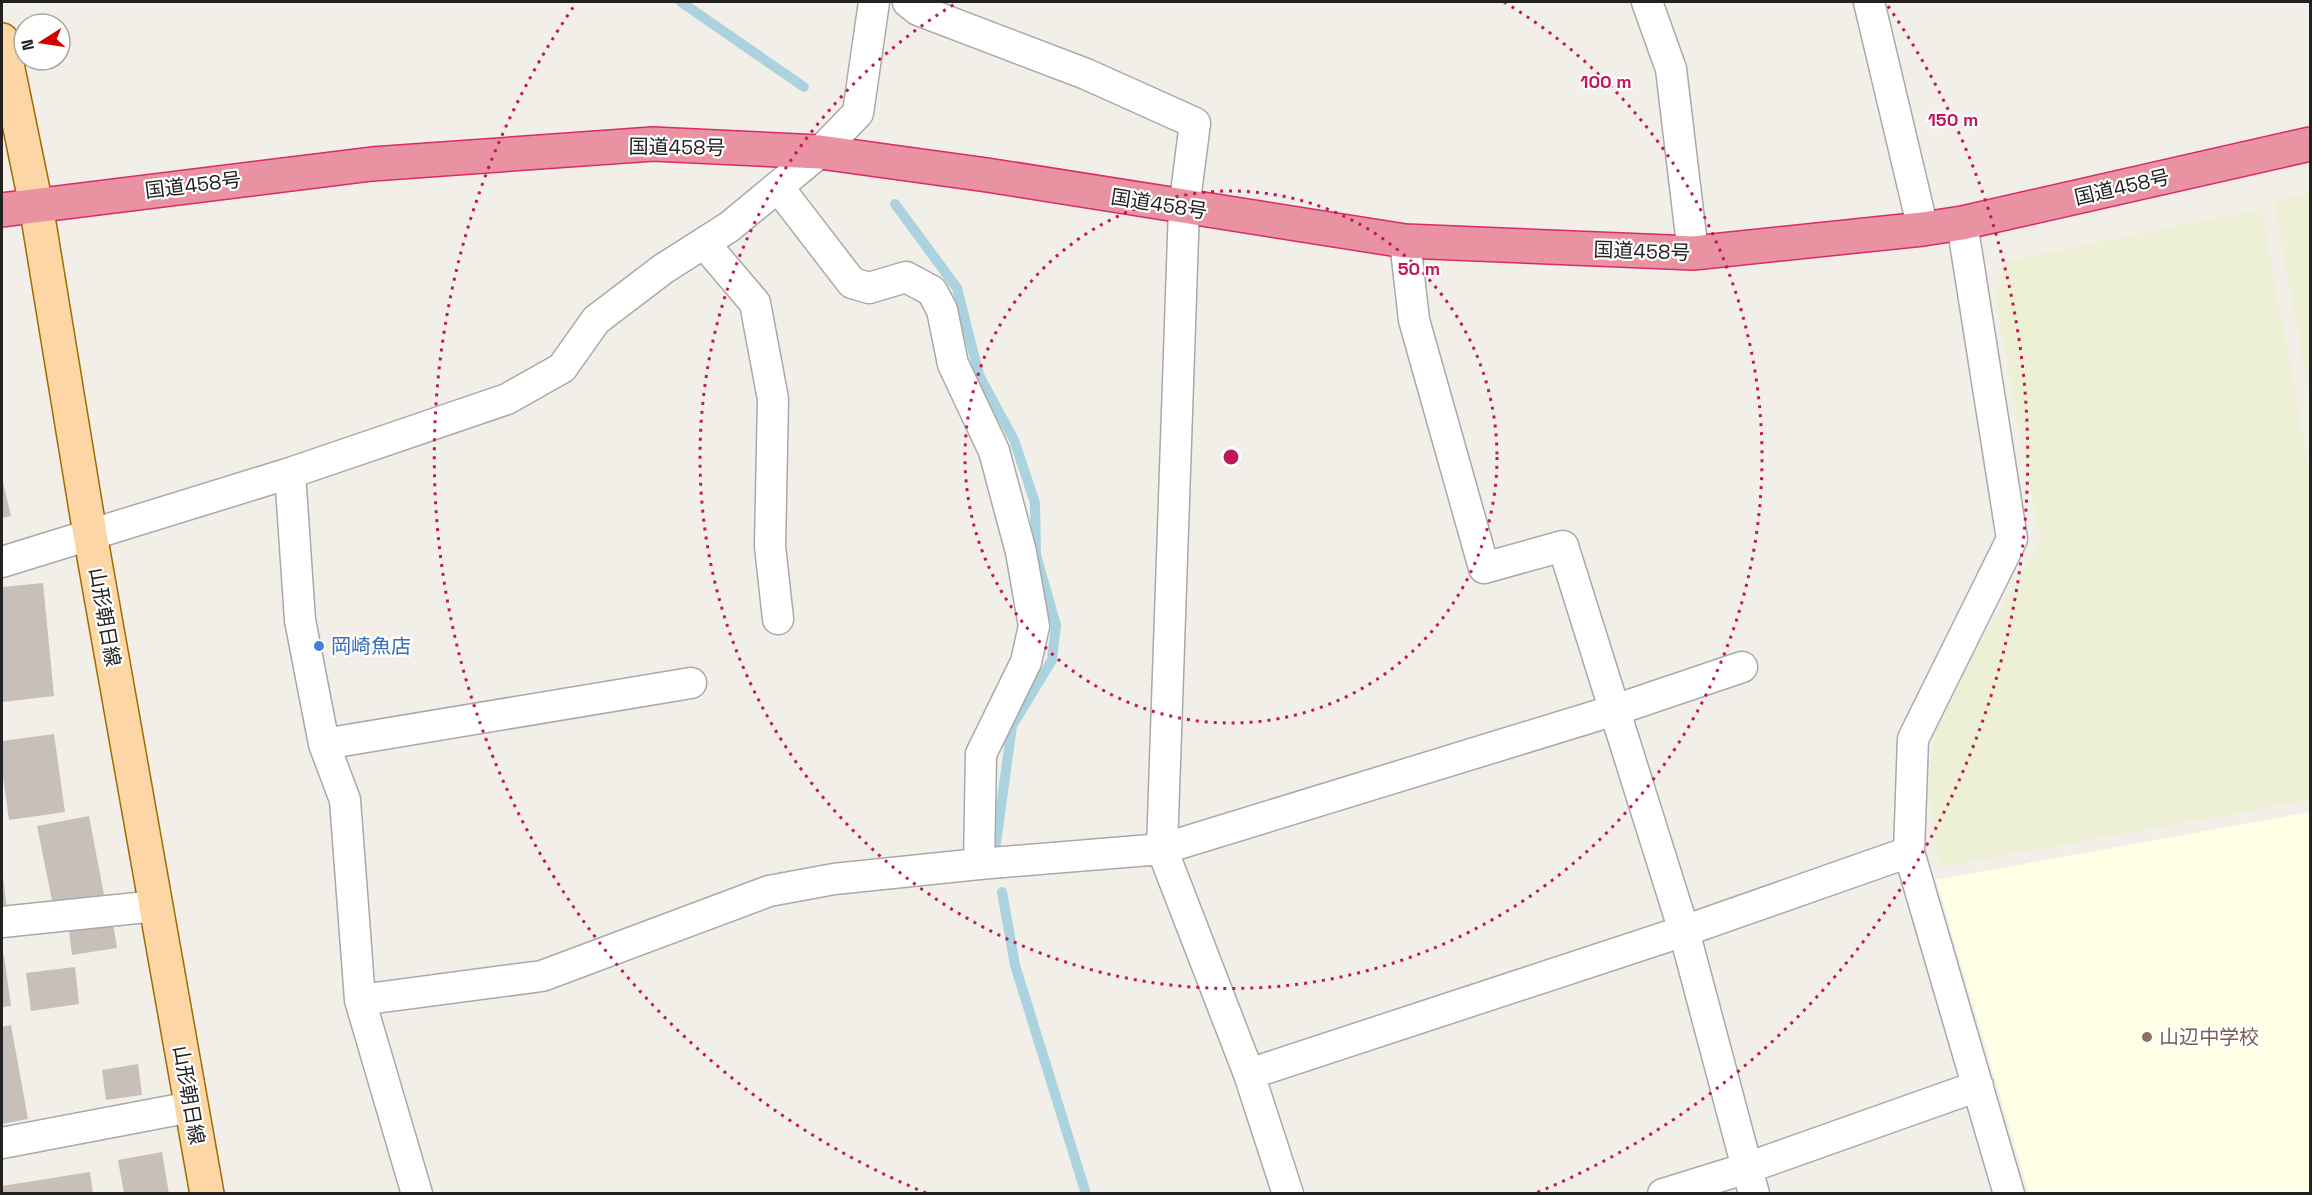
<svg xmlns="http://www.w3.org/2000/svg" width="2312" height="1195" font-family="'Space Grotesk','Noto Sans JP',sans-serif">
	<rect width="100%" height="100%" fill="#f2efe9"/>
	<path fill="#ffffe5" d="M 2310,812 L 2310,1193 L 2029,1193 L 1936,880 Z"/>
	<path fill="#eef0d5" d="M 2310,194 L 2310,399 L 2274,202 Z
		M 2261,209 L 2310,471 L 2310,800 L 1939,867 L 1929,793 L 1934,719 L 2040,542 L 1995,297 L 2006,261 Z"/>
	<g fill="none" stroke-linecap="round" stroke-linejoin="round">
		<path stroke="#aad3df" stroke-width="10" d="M 681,2 L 804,87
			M 895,204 L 957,288 L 979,375 L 1014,440 L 1035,503 L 1036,555 L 1056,625 L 1052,660 L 1012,726 L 996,843
			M 1002,892 L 1015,965 L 1086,1194"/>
	</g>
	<path fill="#c7bfb8" d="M 2,478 L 11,516 L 2,518 Z
		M 43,583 L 54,696 L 2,702 L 2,587 Z
		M 54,734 L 65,812 L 9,820 L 2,770 L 2,741 Z
		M 89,816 L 104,895 L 53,905 L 37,826 Z
		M 2,870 L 7,910 L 2,911 Z
		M 113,923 L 117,948 L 72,955 L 69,930 Z
		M 4,955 L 11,1006 L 2,1007 L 2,956 Z
		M 75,967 L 79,1004 L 31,1011 L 26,973 Z
		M 11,1025 L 28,1119 L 2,1124 L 2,1027 Z
		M 138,1064 L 142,1095 L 106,1100 L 102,1070 Z
		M 162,1152 L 169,1194 L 124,1194 L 118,1160 Z
		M 90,1172 L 93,1194 L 2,1194 L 2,1186 Z"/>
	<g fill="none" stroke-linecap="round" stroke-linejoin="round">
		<defs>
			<path id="street" d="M 908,2 L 918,10 L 1086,74 L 1195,123 L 1184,208 L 1162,849 L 1249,1074 L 1288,1194
				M 1647,2 L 1671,69 L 1693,253
				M 1869,2 L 1923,229
				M 778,187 L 852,283 L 869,288 L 906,277 L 932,291 L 942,310 L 953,364 L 994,451 L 1021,552 L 1034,626 L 1026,662 L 981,754 L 979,864
				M 1962,223 L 2012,539 L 1913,739 L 1909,852 L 2009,1194
				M 1405,241 L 1414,320 L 1484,568 L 1563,546 L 1684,931 L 1754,1194
				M 704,243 L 755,303 L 773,399 L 770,546 L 778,619
				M 290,473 L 300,620 L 324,744 L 345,800 L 360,1000 L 417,1194
				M 2,562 L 290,473 L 507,399 L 562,368 L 596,320 L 663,269 L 729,227 L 820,152 L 858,113 L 874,2
				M 324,744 L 691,683
				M 2,922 L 156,906
				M 360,1000 L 542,976 L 769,891 L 834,879 L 979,864 L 1162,849 L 1615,710 L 1742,667
				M 1249,1074 L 1684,931 L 1909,852
				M 2,1143 L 191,1107
				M 1663,1194 L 1747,1168 L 1978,1086"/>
			<path id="primary" d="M 2,40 L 36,205 L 90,534 L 207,1194"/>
			<path id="highway" d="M 2,210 L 372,164 L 653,144 L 820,152 L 987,175 L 1405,241 L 1693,253 L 1923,229 L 1962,223 L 2310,144"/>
		</defs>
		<use href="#street" stroke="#a9a9a9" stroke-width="33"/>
		<use href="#primary" stroke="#a06b00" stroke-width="36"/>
		<use href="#highway" stroke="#dc2a67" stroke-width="36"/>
		<use href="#street" stroke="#fff" stroke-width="30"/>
		<use href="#primary" stroke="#fcd6a4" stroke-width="33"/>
		<use href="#highway" stroke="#e892a2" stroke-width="33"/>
	</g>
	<g fill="none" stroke="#c2185b" stroke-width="3" stroke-dasharray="3 6">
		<circle cx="1231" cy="457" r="266"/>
		<path d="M1504 2A531 531 0 1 1 958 2"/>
		<path d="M926 1193A797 797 0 0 1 574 6M1888 6A797 797 0 0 1 1536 1193"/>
	</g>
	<circle fill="#3f7fe0" stroke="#fff" stroke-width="2" cx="319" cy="646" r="6"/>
	<circle fill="#8d6e63" stroke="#fff" stroke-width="2" cx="2147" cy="1037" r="6"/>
	<g text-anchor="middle" stroke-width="4.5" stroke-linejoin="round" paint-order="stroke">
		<g font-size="20" fill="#222" stroke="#fff">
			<text transform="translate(677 147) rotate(1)" y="7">国道458号</text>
			<text transform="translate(193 185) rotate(-7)" y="7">国道458号</text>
			<text transform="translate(2122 187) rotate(-13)" y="7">国道458号</text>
			<text transform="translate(1159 204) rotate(9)" y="7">国道458号</text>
			<text transform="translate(1642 251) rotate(2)" y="7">国道458号</text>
			<text transform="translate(105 617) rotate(80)" y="7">山形朝日線</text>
			<text transform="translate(189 1095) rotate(80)" y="7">山形朝日線</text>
		</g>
		<g font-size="20" fill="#366cbe" stroke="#fff" text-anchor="start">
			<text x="331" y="653">岡崎魚店</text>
		</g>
		<g font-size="20" fill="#785e54" stroke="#fff" text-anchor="start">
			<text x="2159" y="1044">山辺中学校</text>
		</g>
	</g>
	<circle cx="1231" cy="457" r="9" fill="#c2185b" stroke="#fff" stroke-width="3"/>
	<g font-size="18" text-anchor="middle" font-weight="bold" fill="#c2185b" stroke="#fff" stroke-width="4.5" stroke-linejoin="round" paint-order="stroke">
		<text x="1606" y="88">100 m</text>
		<text x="1953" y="126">150 m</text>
		<text x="1419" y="275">50 m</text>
	</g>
	<rect width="2312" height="1195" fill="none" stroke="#222222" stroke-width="6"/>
	<g transform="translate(42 42) rotate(258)"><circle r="28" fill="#ffffff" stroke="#a7a7a7" stroke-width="1.5"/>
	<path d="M0-4.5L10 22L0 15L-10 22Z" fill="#d40000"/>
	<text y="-9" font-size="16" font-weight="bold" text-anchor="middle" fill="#222222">N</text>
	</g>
</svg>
